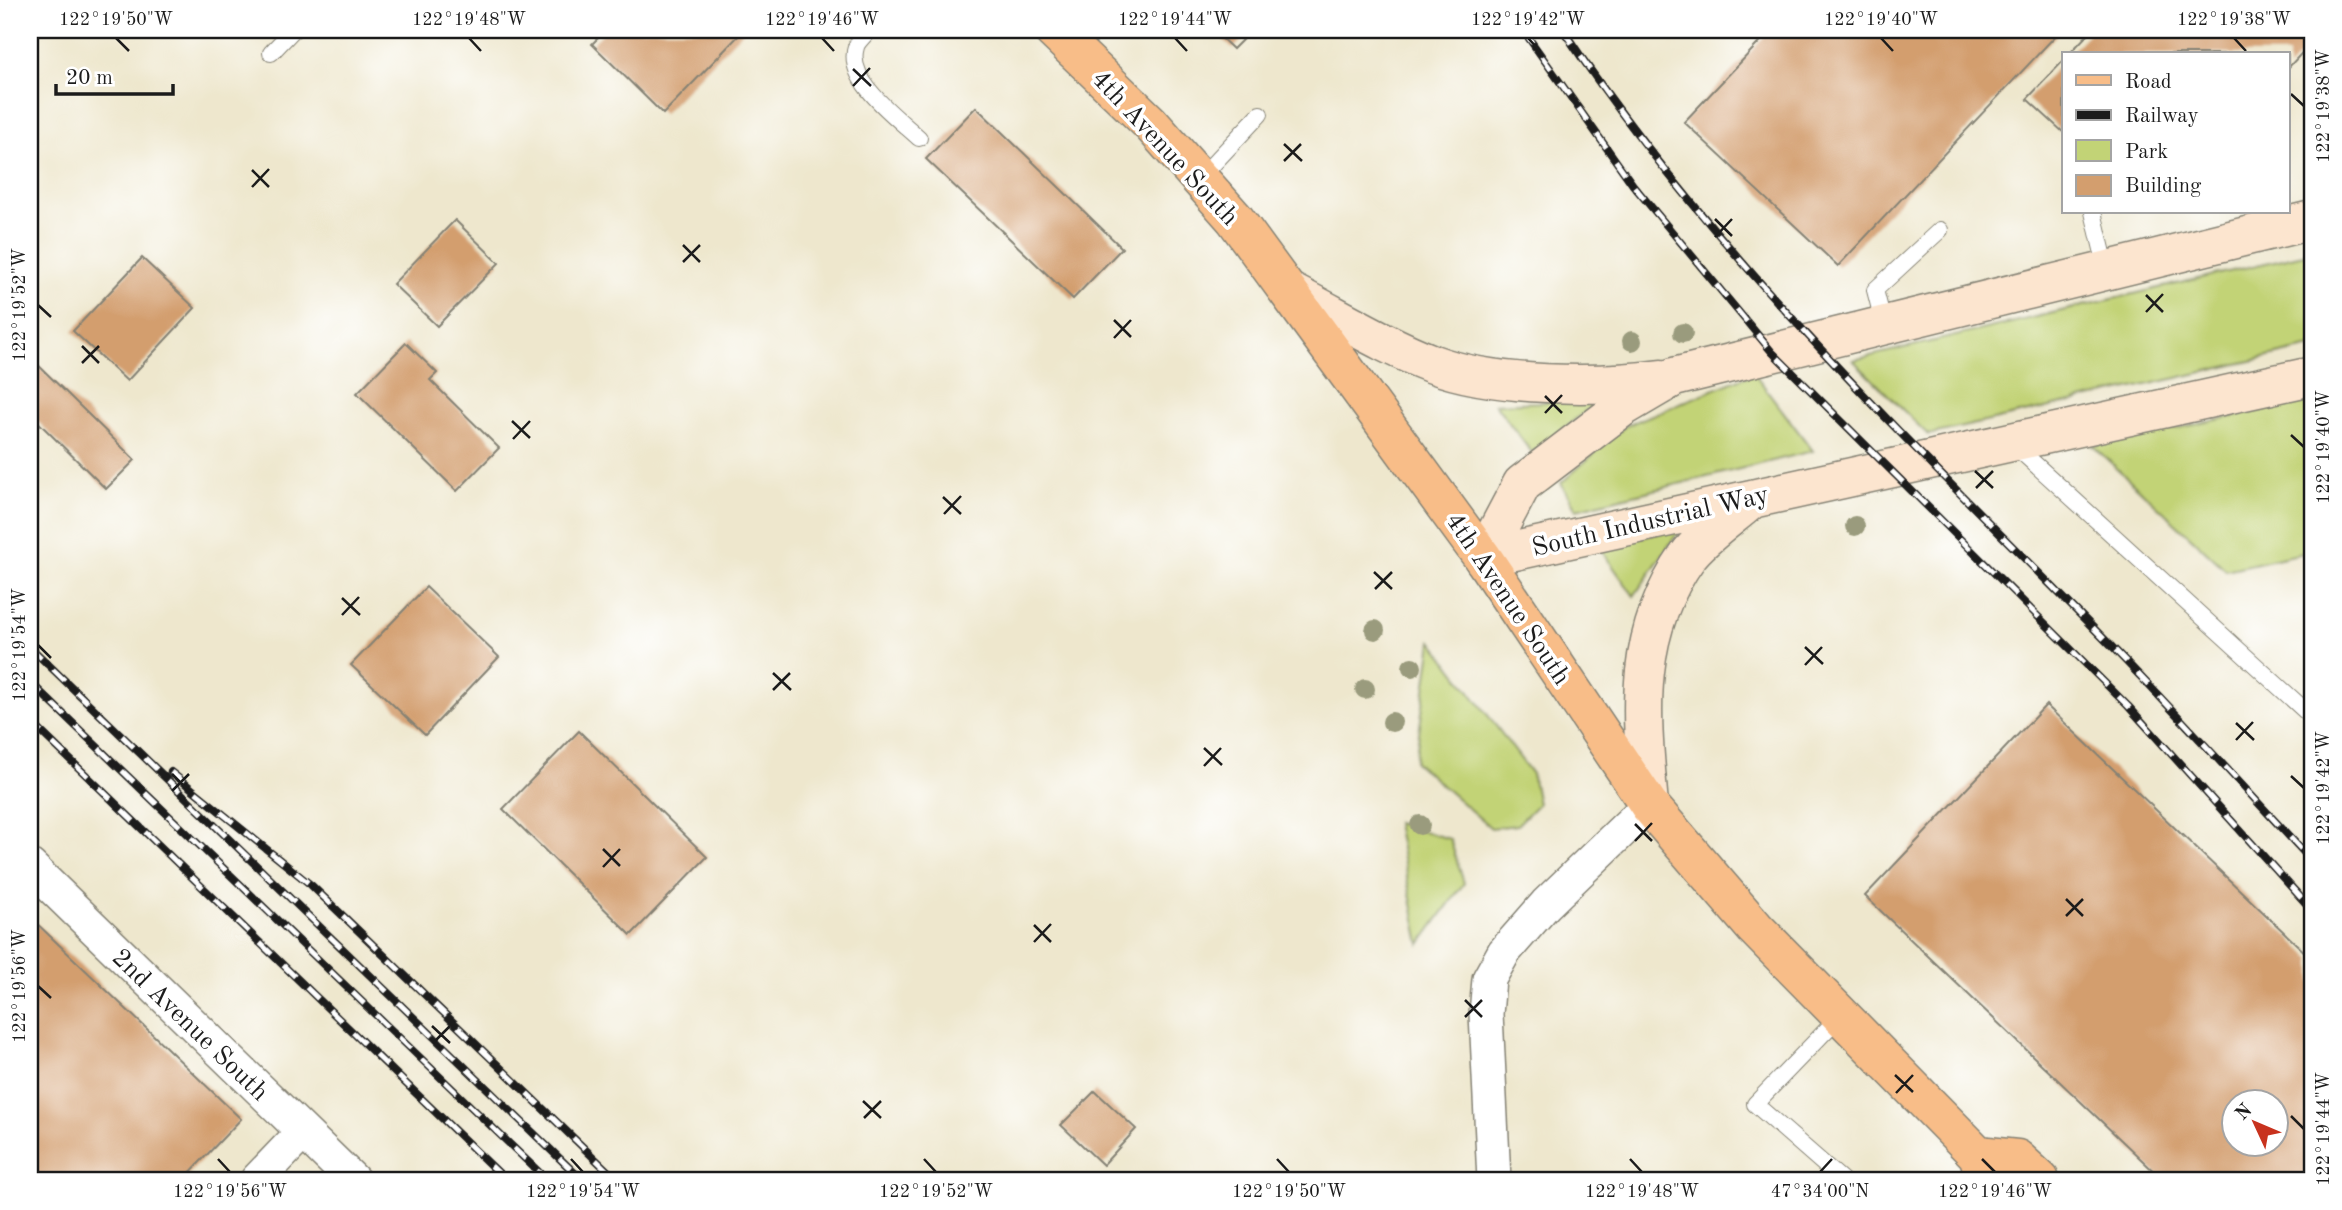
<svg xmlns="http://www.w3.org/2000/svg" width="2342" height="1210" font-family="'Old Standard TT',serif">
	<rect width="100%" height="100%" fill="#fff"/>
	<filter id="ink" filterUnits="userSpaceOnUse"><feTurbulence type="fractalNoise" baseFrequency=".0143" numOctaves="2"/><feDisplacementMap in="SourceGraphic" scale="14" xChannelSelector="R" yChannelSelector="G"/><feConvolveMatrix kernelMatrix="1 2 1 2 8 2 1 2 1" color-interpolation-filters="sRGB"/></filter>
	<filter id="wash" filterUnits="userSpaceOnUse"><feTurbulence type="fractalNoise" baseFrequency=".00686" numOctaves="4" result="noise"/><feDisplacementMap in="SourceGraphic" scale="28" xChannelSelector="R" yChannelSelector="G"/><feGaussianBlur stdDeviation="1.57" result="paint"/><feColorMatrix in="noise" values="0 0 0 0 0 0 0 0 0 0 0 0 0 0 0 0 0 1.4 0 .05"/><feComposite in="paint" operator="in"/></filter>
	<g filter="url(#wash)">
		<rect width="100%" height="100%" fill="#eee7cd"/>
		<path fill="#c2d376" stroke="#6f7849" stroke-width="2" d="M 2312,252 L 2312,347 L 1928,435 L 1853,360 Z
			M 1754,373 L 1813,451 L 1576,509 L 1561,483 L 1625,426 Z
			M 1600,400 L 1532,453 L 1495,404 Z
			M 2312,400 L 2312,551 L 2226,570 L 2093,446 Z
			M 1681,528 L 1634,596 L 1599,547 Z
			M 1432,641 L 1532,774 L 1538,804 L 1517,825 L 1491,828 L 1415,762 Z
			M 1396,823 L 1450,839 L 1464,883 L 1420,944 Z"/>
		<g id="blocks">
			<path fill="#d39e6e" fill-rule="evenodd" d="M 606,30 L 744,30 L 663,114 L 592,44 Z
				M 1213,30 L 1252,30 L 1233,49 Z
				M 1771,30 L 2061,30 L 1838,266 L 1684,122 Z
				M 2092,30 L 2312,30 L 2312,42 L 2288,68 L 2288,54 L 2069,54 Z
				M 2064,60 L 2064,133 L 2027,99 Z
				M 976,107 L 1122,248 L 1073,299 L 926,159 Z
				M 455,220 L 499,263 L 437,326 L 393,284 Z
				M 142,258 L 195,308 L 127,381 L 73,331 Z
				M 406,343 L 437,373 L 430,380 L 499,448 L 457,491 L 357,393 Z
				M 30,357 L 135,460 L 106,489 L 30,414 Z
				M 426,587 L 499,657 L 425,735 L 351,665 Z
				M 2046,705 L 2312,959 L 2312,1180 L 2163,1180 L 1865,896 ZM 2234,1102 L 2276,1102 L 2276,1144 L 2234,1144 Z
				M 579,731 L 707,857 L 631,935 L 503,809 Z
				M 30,917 L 241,1119 L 183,1180 L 30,1180 Z
				M 1095,1091 L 1136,1129 L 1103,1165 L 1061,1125 Z"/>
		</g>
	</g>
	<g filter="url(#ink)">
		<use href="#blocks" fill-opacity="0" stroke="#858274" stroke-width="2"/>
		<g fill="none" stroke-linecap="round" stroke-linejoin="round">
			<defs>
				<path id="lane" d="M 869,30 C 865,35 857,42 856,47 C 845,81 898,118 919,138
					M 271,53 L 293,30
					M 1199,179 L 1260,114
					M 2093,212 L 2107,270
					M 1884,325 L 1875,290 L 1940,230
					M 2013,444 L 2312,717
					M 1841,1015 L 1755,1104 L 1842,1180"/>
				<path id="street" d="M 30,866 L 353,1180
					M 257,1180 L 302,1133
					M 1494,1180 L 1486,1014 L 1489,979 L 1504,952 L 1546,904 L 1649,805"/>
				<path id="secondary" d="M 1290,292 C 1337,316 1384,345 1433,364 C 1495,387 1597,387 1661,379
					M 1483,558 L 1522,484 L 1623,407 L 1674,377 L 2312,220
					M 1483,558 L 2312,376
					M 1649,805 C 1641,714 1632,635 1688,556 C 1702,537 1733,516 1752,499"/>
				<path id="primary" d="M 1053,30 L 1150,123 L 1235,219 L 1483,558 L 1649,805 L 1755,928 L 1978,1155 L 1986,1180
					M 1978,1155 L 2017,1159 L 2040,1180"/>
			</defs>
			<use href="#lane" stroke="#858274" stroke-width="18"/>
			<use href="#street" stroke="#858274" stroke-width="36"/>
			<use href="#secondary" stroke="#858274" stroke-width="41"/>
			<use href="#primary" stroke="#858274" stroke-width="41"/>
			<use href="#lane" stroke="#fff" stroke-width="16"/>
			<use href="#street" stroke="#fff" stroke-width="33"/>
			<use href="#secondary" stroke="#fce5cf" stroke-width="38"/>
			<use href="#primary" stroke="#f8bd88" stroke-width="38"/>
			<defs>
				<path id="rail" d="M 1523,30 L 1633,185 L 1772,352 L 2128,706 L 2312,910
					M 1563,30 C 1717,262 1922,453 2116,651 C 2183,720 2247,791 2312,861
					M 30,647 L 582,1180
					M 30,682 L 547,1180
					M 30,721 L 506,1180
					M 171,772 L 311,885 L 617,1180"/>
			</defs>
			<use href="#rail" stroke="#1c1c1c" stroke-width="8"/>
			<use href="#rail" stroke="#fff" stroke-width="5" stroke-dasharray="16" stroke-linecap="butt"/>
		</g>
		<g fill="#9a9b7d">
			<circle cx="1683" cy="333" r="10"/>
			<circle cx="1632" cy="341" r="10"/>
			<circle cx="1855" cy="526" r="10"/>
			<circle cx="1375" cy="630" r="10"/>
			<circle cx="1412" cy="667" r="10"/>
			<circle cx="1365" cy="689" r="10"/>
			<circle cx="1392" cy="722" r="10"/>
			<circle cx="1420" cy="825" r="10"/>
		</g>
	</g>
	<path fill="none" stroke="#1c1c1c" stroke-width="2.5" d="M 116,38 L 129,51M 469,38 L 481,51M 822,38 L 834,51M 1175,38 L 1187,51M 1528,38 L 1540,51M 1881,38 L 1893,51M 2234,38 L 2246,51M 853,69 L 871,86M 853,86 L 870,68M 2291,94 L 2304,106M 1284,144 L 1302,161M 1284,161 L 1301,144M 252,170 L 269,187M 252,187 L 269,169M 1715,219 L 1732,236M 1715,237 L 1732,219M 683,245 L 700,262M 683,262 L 700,245M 2146,295 L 2163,312M 38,305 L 51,317M 2146,312 L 2163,294M 1114,320 L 1131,337M 1114,338 L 1131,320M 82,346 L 99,363M 82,363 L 99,346M 1545,396 L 1562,413M 1545,413 L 1562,395M 512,421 L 530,438M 2291,435 L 2304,447M 513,439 L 530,421M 1975,471 L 1993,488M 1976,488 L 1993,471M 943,497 L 961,514M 944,514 L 961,496M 1374,572 L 1392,589M 1375,589 L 1392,572M 342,598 L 360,615M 342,615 L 359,597M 38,645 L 51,658M 1805,647 L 1823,664M 1805,665 L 1822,647M 773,673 L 791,690M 773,690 L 790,673M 2236,723 L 2254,740M 2236,740 L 2253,722M 1204,748 L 1222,765M 1204,766 L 1221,748M 172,774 L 189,791M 2291,776 L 2304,788M 172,791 L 189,774M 1635,824 L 1652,841M 1635,841 L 1652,823M 603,849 L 620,866M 603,867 L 620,849M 2066,899 L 2083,916M 2066,916 L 2083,899M 1034,925 L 1051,942M 1034,942 L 1051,924M 38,986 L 51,998M 1465,1000 L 1482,1017M 1465,1017 L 1482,1000M 432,1026 L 450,1043M 433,1043 L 450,1026M 1895,1075 L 1913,1092M 1896,1093 L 1913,1075M 863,1101 L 881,1118M 2291,1116 L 2304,1129M 864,1118 L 881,1101M 218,1159 L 230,1172M 571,1159 L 583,1172M 924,1159 L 936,1172M 1277,1159 L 1289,1172M 1630,1159 L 1642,1172M 1982,1159 L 1995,1172M 1820,1172 L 1832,1159"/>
	<g text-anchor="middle" stroke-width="7" stroke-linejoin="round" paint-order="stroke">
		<g font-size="26" fill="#1c1c1c" stroke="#fff">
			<text transform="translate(1166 147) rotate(47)" y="9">4th Avenue South</text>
			<text transform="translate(1650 520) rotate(-13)" y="9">South Industrial Way</text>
			<text transform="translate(1509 598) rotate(56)" y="9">4th Avenue South</text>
			<text transform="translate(191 1024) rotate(44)" y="9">2nd Avenue South</text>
		</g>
	</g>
	<rect width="2342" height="1210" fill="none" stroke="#fff" stroke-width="77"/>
	<rect x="2062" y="52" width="228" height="161" fill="#ffffff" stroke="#a4a4a4" stroke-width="2"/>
	<rect x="2076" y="75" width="35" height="10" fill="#f8bd88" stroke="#a4a4a4" stroke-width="2"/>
	<text x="2125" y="88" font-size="21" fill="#1c1c1c">Road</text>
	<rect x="2076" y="110" width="35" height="10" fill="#1c1c1c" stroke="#a4a4a4" stroke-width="2"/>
	<text x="2125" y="122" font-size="21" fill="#1c1c1c">Railway</text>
	<rect x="2076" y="140" width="35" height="21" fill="#c2d376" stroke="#a4a4a4" stroke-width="2"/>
	<text x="2125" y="158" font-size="21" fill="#1c1c1c">Park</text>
	<rect x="2076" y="175" width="35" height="21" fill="#d39e6e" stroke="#a4a4a4" stroke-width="2"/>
	<text x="2125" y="192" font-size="21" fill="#1c1c1c">Building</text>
	<g transform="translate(2255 1123) rotate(314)"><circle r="33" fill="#ffffff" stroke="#a4a4a4" stroke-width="2"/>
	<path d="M0-5L12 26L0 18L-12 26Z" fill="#c8321e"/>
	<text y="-10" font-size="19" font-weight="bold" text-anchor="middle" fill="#1c1c1c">N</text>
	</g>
	<path d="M56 84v10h117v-10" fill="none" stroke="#1c1c1c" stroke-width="3.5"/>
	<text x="66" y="84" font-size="21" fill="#1c1c1c" stroke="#ffffff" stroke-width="5" paint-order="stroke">20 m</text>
	<rect x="38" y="38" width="2266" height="1134" fill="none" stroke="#1c1c1c" stroke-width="2.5"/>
	<g font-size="18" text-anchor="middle" fill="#1c1c1c">
		<text x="116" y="25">122°19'50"W</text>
		<text x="469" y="25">122°19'48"W</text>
		<text x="822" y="25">122°19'46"W</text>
		<text x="1175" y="25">122°19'44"W</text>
		<text x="1528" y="25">122°19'42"W</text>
		<text x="1881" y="25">122°19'40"W</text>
		<text x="2234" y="25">122°19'38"W</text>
		<text transform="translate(2323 106) rotate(-90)" y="6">122°19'38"W</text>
		<text transform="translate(19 305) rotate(-90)" y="6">122°19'52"W</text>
		<text transform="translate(2323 447) rotate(-90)" y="6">122°19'40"W</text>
		<text transform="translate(19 645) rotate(-90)" y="6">122°19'54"W</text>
		<text transform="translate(2323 788) rotate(-90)" y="6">122°19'42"W</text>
		<text transform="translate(19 986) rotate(-90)" y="6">122°19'56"W</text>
		<text transform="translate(2323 1129) rotate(-90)" y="6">122°19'44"W</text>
		<text x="230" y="1197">122°19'56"W</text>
		<text x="583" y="1197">122°19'54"W</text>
		<text x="936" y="1197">122°19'52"W</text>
		<text x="1289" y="1197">122°19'50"W</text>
		<text x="1642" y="1197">122°19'48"W</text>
		<text x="1820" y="1197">47°34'00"N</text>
		<text x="1995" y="1197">122°19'46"W</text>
	</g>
</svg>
